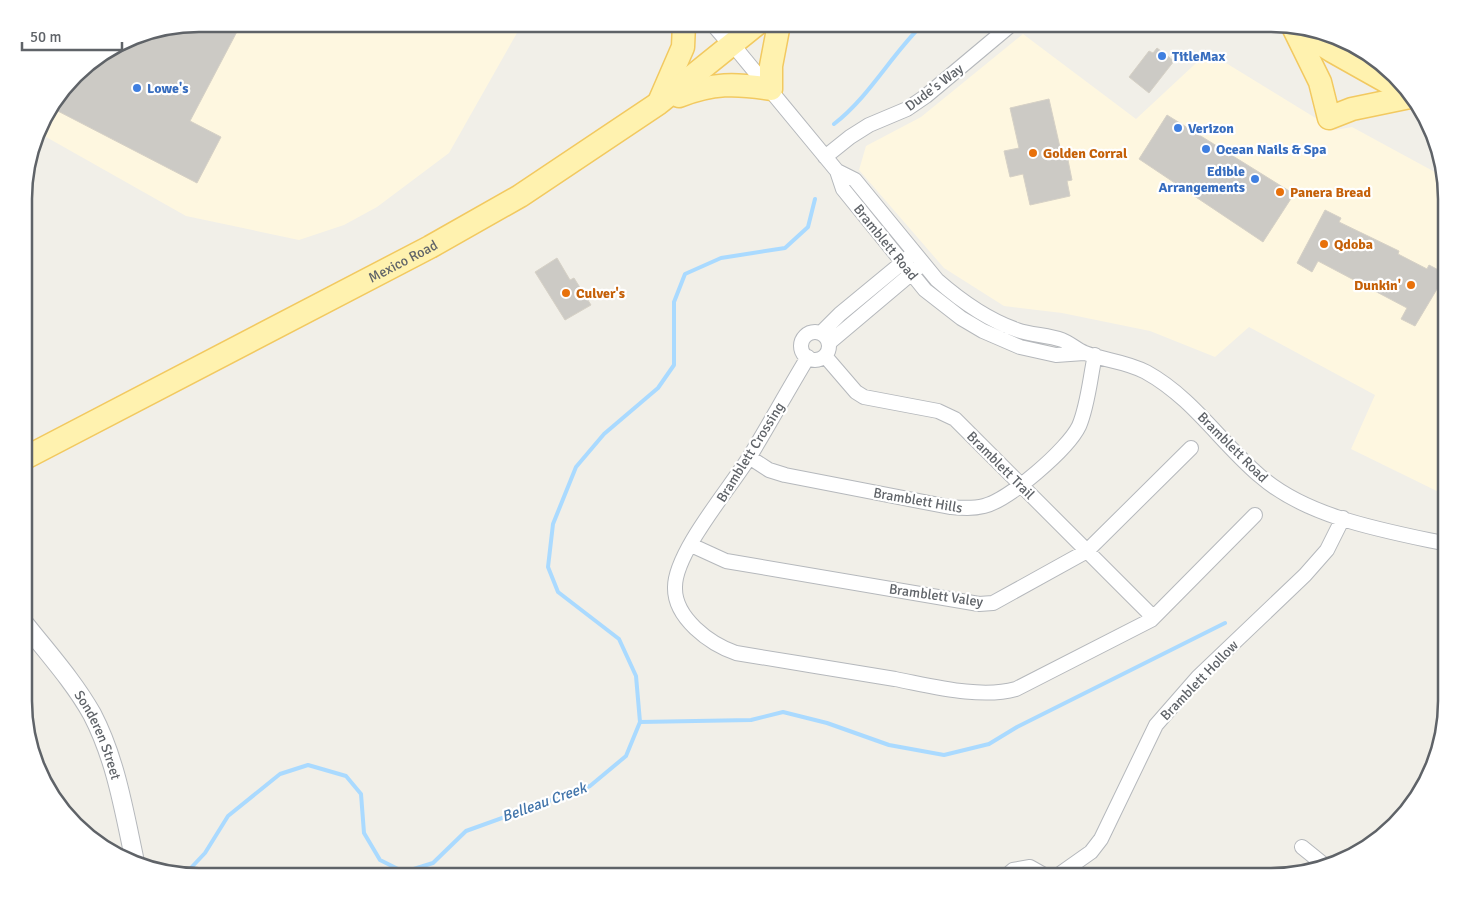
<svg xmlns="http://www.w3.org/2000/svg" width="1471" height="900" font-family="Signika,sans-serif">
	<rect width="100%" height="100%" fill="#f1efe8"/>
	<path fill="#fef7e0" d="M 200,24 L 522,24 L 449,153 L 377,207 L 344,225 L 299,240 L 186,216 L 39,133 L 42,122 L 83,68 L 133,37 Z
		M 1023,34 L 1136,119 L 1208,52 L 1335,130 L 1352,127 L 1444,177 L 1447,188 L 1447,496 L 1351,449 L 1375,395 L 1249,327 L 1215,357 L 1150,331 L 1062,313 L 1004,306 L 944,268 L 859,170 L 866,146 L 921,117 Z"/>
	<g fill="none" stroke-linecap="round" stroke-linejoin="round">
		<path stroke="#aadaff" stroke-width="4" d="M 834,124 C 870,96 891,55 923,24
			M 640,722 L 751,720 L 783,712 L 827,723 L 889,745 L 944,755 L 989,744 L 1017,727 L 1225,623
			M 89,834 L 128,855
			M 140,862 L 156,870
			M 175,873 L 188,871 L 205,853 L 228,816 L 280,774 L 308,765 L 346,776 L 361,794 L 364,833 L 380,860 L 404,872 L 433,863 L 466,831 L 590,786 L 626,756 L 640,722 L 636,676 L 619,639 L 558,592 L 548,567 L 553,524 L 576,467 L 604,434 L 658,388 L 674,365 L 674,302 L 685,274 L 721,258 L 785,248 L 808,227 L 815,199"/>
	</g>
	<path fill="#cccac5" stroke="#d6d1c6" d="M 200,24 L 241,24 L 190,121 L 221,137 L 197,183 L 52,108 L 83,68 L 133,37 Z
		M 1157,48 L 1174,61 L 1149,93 L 1129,77 L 1149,51 L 1153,53 Z
		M 1049,99 L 1062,156 L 1067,155 L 1072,180 L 1067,181 L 1070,196 L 1030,205 L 1023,174 L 1010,177 L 1004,151 L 1019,148 L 1010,108 Z
		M 1167,115 L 1294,194 L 1263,242 L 1139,159 Z
		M 1325,210 L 1341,218 L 1339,222 L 1399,251 L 1398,254 L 1427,269 L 1429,265 L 1446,274 L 1415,326 L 1401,319 L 1407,308 L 1318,261 L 1312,272 L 1297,263 Z
		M 557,258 L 570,280 L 574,278 L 591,305 L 565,320 L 535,272 Z"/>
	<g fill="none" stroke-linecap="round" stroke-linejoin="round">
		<defs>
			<path id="minor" d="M 733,45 L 837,171 L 843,189 L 925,290 L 961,318 L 983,331 L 1020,347 L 1056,355 L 1084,353
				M 1360,67 L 1371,55
				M 825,157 L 850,137 L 869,125 L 907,109 L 926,96 L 1012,24
				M 837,171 L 855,180 L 937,280 C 961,301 988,320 1017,330 C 1031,335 1048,335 1062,340 C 1070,343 1077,350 1085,353 C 1106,361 1125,361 1146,372 C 1193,398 1220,442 1260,476 C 1308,518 1386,531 1447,544
				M801 346a14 14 0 1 1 28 0a14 14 0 1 1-28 0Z
				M 821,333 L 840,314 L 909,257
				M 829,343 L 918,268
				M 825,356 L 856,392 L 864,397 L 938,411 L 955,419 L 1153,617
				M 808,357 C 788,390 770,423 750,456 C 731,487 675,552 675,587 C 674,618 710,644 736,653 C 789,662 842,670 895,679 C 932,686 980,699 1016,689 L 1151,620 L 1255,515
				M 749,457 L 769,470 L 785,475 L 950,507 C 962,508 972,509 984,506 C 1009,500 1068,449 1079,426 C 1088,405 1090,378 1095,355
				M 691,545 L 726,561 L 979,604 L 993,603 L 1087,551 L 1191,448
				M 1302,847 L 1323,864
				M 1006,876 L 1013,870 L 1030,867 L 1046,876
				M 1057,876 L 1091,852 L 1101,839 L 1156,725 L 1198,677 L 1305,575 L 1327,550 L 1343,518"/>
			<g id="tertiary">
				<path d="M 715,24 L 733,45"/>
				<path id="s1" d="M 25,624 C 48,653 74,682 92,714 C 116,760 124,811 135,862"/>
			</g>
			<g id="primary">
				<path d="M 1293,27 L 1320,82 L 1329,118 L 1352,109 L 1410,97"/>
				<path d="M 1296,28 L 1332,51 L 1405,92"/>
				<path d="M 679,96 C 713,83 735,83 771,89 L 771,66 L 779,24"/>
				<path d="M 660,100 L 683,47 L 684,24"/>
				<path id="s2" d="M 25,458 L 430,247 L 520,196 L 659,103 L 757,24"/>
			</g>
		</defs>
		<use href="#minor" stroke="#b5b8bc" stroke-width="16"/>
		<use href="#tertiary" stroke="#b5b8bc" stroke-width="20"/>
		<use href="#primary" stroke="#f2c960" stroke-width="25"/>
		<use href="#minor" stroke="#fff" stroke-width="14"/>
		<use href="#tertiary" stroke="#fff" stroke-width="18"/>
		<use href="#primary" stroke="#fff2af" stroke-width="22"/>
	</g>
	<g fill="#3f7fe0" stroke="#fff" stroke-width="2">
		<circle cx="1162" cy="56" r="5"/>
		<circle cx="137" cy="88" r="5"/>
		<circle cx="1178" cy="128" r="5"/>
		<circle cx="1206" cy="149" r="5"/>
		<circle cx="1255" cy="179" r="5"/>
	</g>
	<g fill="#e8710a" stroke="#fff" stroke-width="2">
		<circle cx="1033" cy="153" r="5"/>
		<circle cx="1280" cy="192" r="5"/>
		<circle cx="1324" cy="244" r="5"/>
		<circle cx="1411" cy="285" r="5"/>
		<circle cx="566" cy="293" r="5"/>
	</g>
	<g text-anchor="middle" stroke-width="4.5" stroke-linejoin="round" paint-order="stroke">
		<g font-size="14" font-weight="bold" fill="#366cbe" stroke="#fff" text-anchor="start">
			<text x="1172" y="61">TitleMax</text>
			<text x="147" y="93">Lowe's</text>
			<text x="1188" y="133">Verizon</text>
			<text x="1216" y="154">Ocean Nails &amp; Spa</text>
			<text x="1245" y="176" text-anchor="end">Edible<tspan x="1245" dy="16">Arrangements</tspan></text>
		</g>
		<g font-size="14" fill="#5f6368" stroke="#fff">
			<text transform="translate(934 87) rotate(-37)" y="5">Dude's Way</text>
			<text transform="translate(886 242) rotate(51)" y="5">Bramblett Road</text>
			<text dy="5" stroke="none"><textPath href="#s2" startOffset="426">Mexico Road</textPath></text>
			<text transform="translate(1233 447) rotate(45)" y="5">Bramblett Road</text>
			<text transform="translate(750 452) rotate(-58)" y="5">Bramblett Crossing</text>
			<text transform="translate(1001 465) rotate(45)" y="5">Bramblett Trail</text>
			<text transform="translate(918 500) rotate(10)" y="5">Bramblett Hills</text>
			<text transform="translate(936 595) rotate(8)" y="5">Bramblett Valey</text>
			<text transform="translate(1199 680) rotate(-46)" y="5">Bramblett Hollow</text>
			<text dy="5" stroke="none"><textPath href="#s1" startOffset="134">Sonderen Street</textPath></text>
		</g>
		<g font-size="14" font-weight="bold" fill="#c56008" stroke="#fff" text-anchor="start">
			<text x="1043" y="158">Golden Corral</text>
			<text x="1290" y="197">Panera Bread</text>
			<text x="1334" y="249">Qdoba</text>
			<text x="1401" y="290" text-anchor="end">Dunkin'</text>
			<text x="576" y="298">Culver's</text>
		</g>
		<g font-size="15" font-style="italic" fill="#4174aa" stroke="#fff">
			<text transform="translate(544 802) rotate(-20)" y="5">Belleau Creek</text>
		</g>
	</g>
	<path d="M0 0H1471V900H0ZM199 32H1271A167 167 0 0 1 1438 199V701A167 167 0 0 1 1271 868H199A167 167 0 0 1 32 701V199A167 167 0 0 1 199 32Z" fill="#fff" fill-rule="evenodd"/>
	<path fill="none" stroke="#5f6368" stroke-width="2.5" d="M199 32H1271A167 167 0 0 1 1438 199V701A167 167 0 0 1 1271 868H199A167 167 0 0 1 32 701V199A167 167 0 0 1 199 32Z"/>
	<path d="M22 42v8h100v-8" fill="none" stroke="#5f6368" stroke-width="2.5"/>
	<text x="30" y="42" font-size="15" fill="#5f6368" stroke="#ffffff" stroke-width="4" paint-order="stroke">50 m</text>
</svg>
